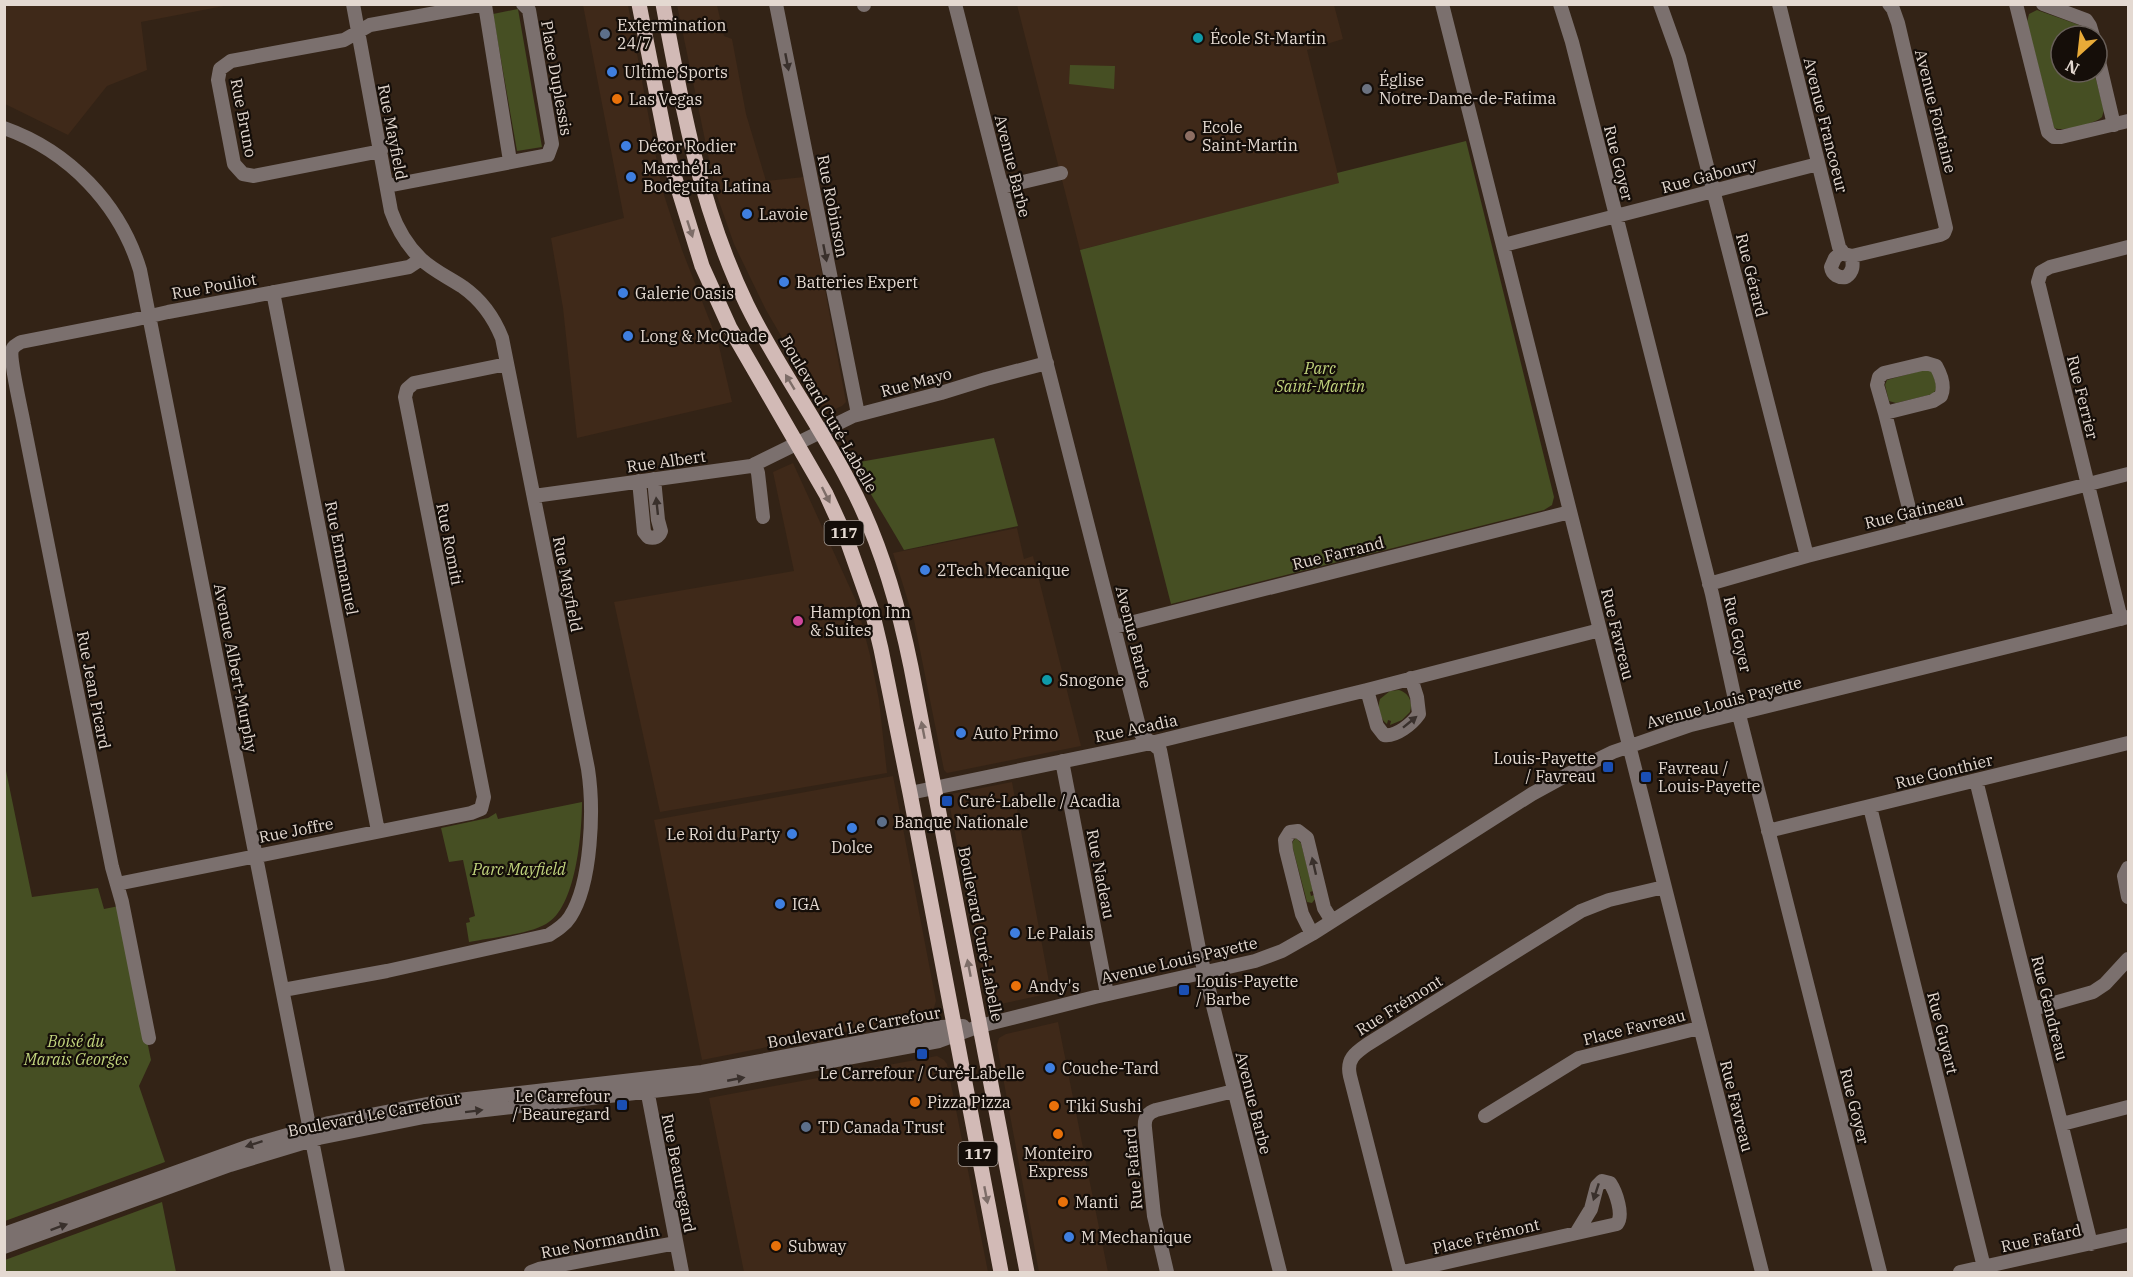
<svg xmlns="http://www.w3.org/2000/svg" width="2133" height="1277" font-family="'IBM Plex Serif',serif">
	<rect width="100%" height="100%" fill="#332316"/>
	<path fill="#3f2919" d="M 4,5 L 5,4 L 229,5 L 141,22 L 147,70 L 107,86 L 68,135 L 5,104 Z
		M 583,5 L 628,5 L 662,189 L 682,250 L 718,342 L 732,402 L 577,438 L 563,308 L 551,238 L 624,218 Z
		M 677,5 L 717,5 L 724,36 L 732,39 L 746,114 L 766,181 L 804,177 L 846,402 L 842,406 L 826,413 L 766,310 L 734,244 L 716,193 Z
		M 1017,5 L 1334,5 L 1343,39 L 1307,50 L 1340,183 L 1080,250 Z
		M 793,463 L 856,601 L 870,655 L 879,700 L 887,773 L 660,812 L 614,602 L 794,571 L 773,472 Z
		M 1017,528 L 1024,559 L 1033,556 L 1081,746 L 947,773 L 944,770 L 914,620 L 893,553 Z
		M 893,776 L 936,1001 L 933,1011 L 929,1015 L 702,1060 L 654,820 Z
		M 1012,782 L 1051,993 L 1001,1004 L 993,1003 L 986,995 L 948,797 L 951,794 Z
		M 1058,1022 L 1089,1178 L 1108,1272 L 1039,1272 L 997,1045 L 999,1038 L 1006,1034 Z
		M 937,1056 L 944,1060 L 947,1064 L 988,1272 L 744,1272 L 709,1098 Z"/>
	<path fill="#464f23" d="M 518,9 L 542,147 L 517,151 L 493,14 Z
		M 2037,10 L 2079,25 L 2083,28 L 2086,36 L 2061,36 L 2061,72 L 2094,72 L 2104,110 L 2102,117 C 2095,124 2062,132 2054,128 L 2027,22 L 2029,14 Z
		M 1070,65 L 1115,66 L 1114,89 L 1069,84 Z
		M 1466,141 L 1554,497 L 1552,505 L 1544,510 L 1171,604 L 1080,250 L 1339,183 L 1337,173 Z
		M 1927,369 L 1932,371 L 1937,388 L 1933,394 L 1896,403 L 1889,401 L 1885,385 L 1887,380 Z
		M 994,438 L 1018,526 L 904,550 C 887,520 869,493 854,463 Z
		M 1399,690 C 1409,693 1413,702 1410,712 L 1402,720 L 1390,725 L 1391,721 L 1388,720 L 1387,724 C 1380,719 1377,707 1380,699 L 1390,691 Z
		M 4,761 L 32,897 L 98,888 L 104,909 L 119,906 L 151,1060 L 139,1086 L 165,1162 L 5,1221 Z
		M 582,802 C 582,833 576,908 546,924 C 529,934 490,938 469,942 L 466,923 L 470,922 L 469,918 L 475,916 L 463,860 L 449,862 L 441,828 L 488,818 L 496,813 L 498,819 Z
		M 1296,838 L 1301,843 L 1313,891 L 1310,892 L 1311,896 L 1314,895 L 1315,899 L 1312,903 L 1307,902 L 1292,845 L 1293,841 Z
		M 162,1202 L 176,1272 L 5,1272 L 5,1260 Z"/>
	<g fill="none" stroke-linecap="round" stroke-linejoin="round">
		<path stroke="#7b706e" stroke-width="14" d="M 776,4 L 858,414
			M 864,4 L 864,5
			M 955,4 L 1141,734 L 1160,750 L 1200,954 L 1280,1272
			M 1442,4 L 1762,1272
			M 1560,4 L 1572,42 L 1712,594 L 1734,695 L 1880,1272
			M 1660,4 L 1679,57 L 1807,556
			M 1779,4 L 1839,247 L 1844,254 L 1852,256 L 1940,235 L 1944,233 L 1946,228 L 1898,23 L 1893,9 L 1889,4
			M 2016,4 L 2048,132 L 2054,137 L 2061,137 L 2128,121
			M 2043,4 L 2086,20 L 2090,26 L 2093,36
			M 485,5 L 510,161
			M 2097,53 L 2114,125
			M 4,128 C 69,151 120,204 140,270 L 338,1272
			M 381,151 L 254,176 L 243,174 L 234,164 L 218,80 L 220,69 L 231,61 L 344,40 L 370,25 L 485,4
			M 387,186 L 548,155 L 552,144 L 529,10 L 523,4
			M 1002,187 L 1061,173
			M 1504,245 L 1818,164
			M 1842,252 L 1835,258 L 1831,267 C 1832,275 1839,278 1846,277 C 1854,271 1853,265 1852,256
			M 273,292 L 378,831
			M 1926,363 L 1936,366 C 1941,375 1945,387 1941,396 L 1933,401 L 1885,413 L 1877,385 L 1879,377 L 1884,373 Z
			M 1885,413 L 1914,528
			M 755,464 L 758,473 L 763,517
			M 639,481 L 644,532 L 648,537 C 654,539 659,537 661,531 L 658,520 L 654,479
			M 534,496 L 751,466 L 853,416 L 941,393 L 986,379 L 1047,363
			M 1709,584 L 1807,556 L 2128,474
			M 2121,619 L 2038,282 L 2041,272 L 2050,267 L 2128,247
			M 1114,627 L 1570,512
			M 1367,690 L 1377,726 L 1384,735 C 1396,737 1412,724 1419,714 L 1417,697 L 1411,678
			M 1062,761 L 1107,994
			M 1976,780 L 2091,1244
			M 910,793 L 1151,743 L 1367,690 L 1600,630
			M 1870,807 L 1984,1267
			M 1768,831 L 2128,743
			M 2128,868 L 2124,876 L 2128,897
			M 117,884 L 471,813 L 481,809 L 484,797 L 405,397 L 407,389 L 414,383 L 507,364
			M 1312,934 L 1302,914 L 1286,850 L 1285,840 L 1290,832 L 1298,831 L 1307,838 L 1324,908 L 1332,921
			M 283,990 L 387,971 L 549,935 C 557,930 565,925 570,917 C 592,883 594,808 588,769 L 502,338 C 494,318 480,299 463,287 C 448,277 432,270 420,258 C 407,245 397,228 391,211 L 353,4
			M 2033,1009 L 2093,992 L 2105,984 L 2128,959
			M 149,1038 L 122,902 L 112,867 L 24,425 C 22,413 8,355 13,348 C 15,345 18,344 21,342 L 133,320 L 168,312 L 409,267 L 421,259
			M 646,1084 L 682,1272
			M 1485,1116 L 1579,1058 L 1699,1028
			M 2062,1124 L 2128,1107
			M 4,1234 L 249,1146 L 329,1123 L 432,1103 L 702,1072 L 941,1027 L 963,1026
			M 4,1247 L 230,1165 L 319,1138 L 424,1117 L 697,1086 L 939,1041 L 980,1026 L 1095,997 L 1255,961 L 1282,951 L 1312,934 L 1532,794 L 1574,771 L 1613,752 L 1691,725 L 2128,617
			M 531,1272 L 539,1269 L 676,1243
			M 1167,1272 L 1154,1216 L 1145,1128 C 1144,1119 1147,1113 1156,1110 L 1234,1091
			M 1400,1272 L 1350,1076 C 1346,1059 1355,1053 1368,1044 L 1581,911 L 1609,900 L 1664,887
			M 1403,1272 L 1617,1224 C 1624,1215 1616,1192 1610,1183 L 1602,1181 L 1597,1186 L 1591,1209 L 1577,1232
			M 1960,1272 L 2128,1235"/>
		<path stroke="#d2bab6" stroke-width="15" d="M 639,4 L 670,162 L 702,266 L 730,328 L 826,494 L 847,540 L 872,611 L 881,649 L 910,793 L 1001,1272
			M 663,4 C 682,108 701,210 747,305 C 777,366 818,422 849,482 C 880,540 898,603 911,667 L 1027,1272"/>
	</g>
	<defs><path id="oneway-solid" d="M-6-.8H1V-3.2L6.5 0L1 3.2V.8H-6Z" transform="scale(1.5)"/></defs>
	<g fill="#39302c">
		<use href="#oneway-solid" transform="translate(787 62) rotate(79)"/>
		<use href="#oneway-solid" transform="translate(825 253) rotate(79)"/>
		<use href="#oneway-solid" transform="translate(657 506) rotate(-96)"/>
		<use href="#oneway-solid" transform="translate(1410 722) rotate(-39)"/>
		<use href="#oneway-solid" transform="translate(1314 866) rotate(-103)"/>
		<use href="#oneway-solid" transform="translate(736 1079) rotate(-11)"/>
		<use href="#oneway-solid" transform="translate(474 1111) rotate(-7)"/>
		<use href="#oneway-solid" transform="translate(254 1144) rotate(162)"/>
		<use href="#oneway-solid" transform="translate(1596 1192) rotate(108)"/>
		<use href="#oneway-solid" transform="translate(59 1227) rotate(-20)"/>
	</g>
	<g fill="#7d6d68">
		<use href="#oneway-solid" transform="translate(690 229) rotate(72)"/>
		<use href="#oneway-solid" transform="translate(790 382) rotate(-121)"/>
		<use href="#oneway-solid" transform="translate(826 495) rotate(63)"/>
		<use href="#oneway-solid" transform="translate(923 730) rotate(-101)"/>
		<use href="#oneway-solid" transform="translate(969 968) rotate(-101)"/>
		<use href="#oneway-solid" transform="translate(986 1195) rotate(79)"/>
	</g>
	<g fill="#5c6f8a" stroke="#150e09" stroke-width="2">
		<circle cx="605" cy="34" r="6"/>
		<circle cx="882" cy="822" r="6"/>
		<circle cx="806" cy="1127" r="6"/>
	</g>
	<g fill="#0f9aa8" stroke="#150e09" stroke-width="2">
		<circle cx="1198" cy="38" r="6"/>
		<circle cx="1047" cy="680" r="6"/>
	</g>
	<g fill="#3f7fe0" stroke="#150e09" stroke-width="2">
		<circle cx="612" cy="72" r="6"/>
		<circle cx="626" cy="146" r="6"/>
		<circle cx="631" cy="177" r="6"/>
		<circle cx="747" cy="214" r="6"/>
		<circle cx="784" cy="282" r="6"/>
		<circle cx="623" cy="293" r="6"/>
		<circle cx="628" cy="336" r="6"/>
		<circle cx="925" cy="570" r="6"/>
		<circle cx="961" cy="733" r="6"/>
		<circle cx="852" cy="828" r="6"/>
		<circle cx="792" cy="834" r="6"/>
		<circle cx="780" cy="904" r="6"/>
		<circle cx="1015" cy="933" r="6"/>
		<circle cx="1050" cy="1068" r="6"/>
		<circle cx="1069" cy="1237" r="6"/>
	</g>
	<circle fill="#6b7280" stroke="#150e09" stroke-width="2" cx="1367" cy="89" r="6"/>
	<g fill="#e8710a" stroke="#150e09" stroke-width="2">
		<circle cx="617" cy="99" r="6"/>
		<circle cx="1016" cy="986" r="6"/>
		<circle cx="915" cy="1102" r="6"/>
		<circle cx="1054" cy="1106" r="6"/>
		<circle cx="1058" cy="1134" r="6"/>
		<circle cx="1063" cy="1202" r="6"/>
		<circle cx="776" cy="1246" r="6"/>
	</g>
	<circle fill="#8d6e63" stroke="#150e09" stroke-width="2" cx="1190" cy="136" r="6"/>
	<circle fill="#d1479c" stroke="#150e09" stroke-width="2" cx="798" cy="621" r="6"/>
	<g fill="#1a4fb4" stroke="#150e09" stroke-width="2">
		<rect x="1602" y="761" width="12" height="12" rx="3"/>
		<rect x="1640" y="771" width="12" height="12" rx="3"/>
		<rect x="941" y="795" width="12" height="12" rx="3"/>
		<rect x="1178" y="984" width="12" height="12" rx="3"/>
		<rect x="916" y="1048" width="12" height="12" rx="3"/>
		<rect x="616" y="1099" width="12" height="12" rx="3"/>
	</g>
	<g text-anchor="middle" stroke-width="4.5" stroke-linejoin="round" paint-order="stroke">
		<g fill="#150e09" stroke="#a69c95" stroke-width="1.5">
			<rect x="824.5" y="521" width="39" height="24" rx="4.5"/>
			<rect x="958.5" y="1142" width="39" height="24" rx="4.5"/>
		</g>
		<g font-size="15" font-weight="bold" fill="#e4d9d1">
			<text x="844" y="538">117</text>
			<text x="978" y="1159">117</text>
		</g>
		<g font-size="16" fill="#e4d9d1" stroke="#150e09" text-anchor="start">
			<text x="617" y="31">Extermination<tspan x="617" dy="18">24/7</tspan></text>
			<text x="1210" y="44">École St-Martin</text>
			<text x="624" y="78">Ultime Sports</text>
			<text x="1379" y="86">Église<tspan x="1379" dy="18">Notre-Dame-de-Fatima</tspan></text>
			<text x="629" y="105">Las Vegas</text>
			<text x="1202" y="133">Ecole<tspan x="1202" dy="18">Saint-Martin</tspan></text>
			<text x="638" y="152">Décor Rodier</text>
			<text x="643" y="174">Marché La<tspan x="643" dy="18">Bodeguita Latina</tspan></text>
			<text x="759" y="220">Lavoie</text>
			<text x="796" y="288">Batteries Expert</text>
			<text x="635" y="299">Galerie Oasis</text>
			<text x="640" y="342">Long &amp; McQuade</text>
			<text x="937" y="576">2Tech Mecanique</text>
			<text x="810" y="618">Hampton Inn<tspan x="810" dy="18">&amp; Suites</tspan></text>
			<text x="1059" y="686">Snogone</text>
			<text x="973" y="739">Auto Primo</text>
			<text x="1596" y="764" text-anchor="end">Louis-Payette<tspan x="1596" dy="18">/ Favreau</tspan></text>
			<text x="1658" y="774">Favreau /<tspan x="1658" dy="18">Louis-Payette</tspan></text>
			<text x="959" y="807">Curé-Labelle / Acadia</text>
			<text x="894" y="828">Banque Nationale</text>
			<text x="780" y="840" text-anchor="end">Le Roi du Party</text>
			<text x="852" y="853" text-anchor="middle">Dolce</text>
			<text x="792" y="910">IGA</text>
			<text x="1027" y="939">Le Palais</text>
			<text x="1196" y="987">Louis-Payette<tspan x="1196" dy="18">/ Barbe</tspan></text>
			<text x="1028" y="992">Andy's</text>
			<text x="1062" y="1074">Couche-Tard</text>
			<text x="922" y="1079" text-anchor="middle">Le Carrefour / Curé-Labelle</text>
			<text x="610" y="1102" text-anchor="end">Le Carrefour<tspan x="610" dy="18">/ Beauregard</tspan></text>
			<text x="927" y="1108">Pizza Pizza</text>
			<text x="1066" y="1112">Tiki Sushi</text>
			<text x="818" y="1133">TD Canada Trust</text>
			<text x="1058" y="1159" text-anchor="middle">Monteiro<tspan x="1058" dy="18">Express</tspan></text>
			<text x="1075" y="1208">Manti</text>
			<text x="1081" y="1243">M Mechanique</text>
			<text x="788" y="1252">Subway</text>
		</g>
		<g font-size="16" fill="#e4d9d1" stroke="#150e09">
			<text transform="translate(557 78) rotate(80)" y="6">Place Duplessis</text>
			<text transform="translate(1936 111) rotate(76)" y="6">Avenue Fontaine</text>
			<text transform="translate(244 118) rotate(79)" y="6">Rue Bruno</text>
			<text transform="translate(1826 125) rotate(76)" y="6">Avenue Francoeur</text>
			<text transform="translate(393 132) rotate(79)" y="6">Rue Mayfield</text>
			<text transform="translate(1619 163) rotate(76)" y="6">Rue Goyer</text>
			<text transform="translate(1013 166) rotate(76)" y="6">Avenue Barbe</text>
			<text transform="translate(1709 175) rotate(-15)" y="6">Rue Gaboury</text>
			<text transform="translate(833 206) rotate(79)" y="6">Rue Robinson</text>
			<text transform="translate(1752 275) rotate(76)" y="6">Rue Gérard</text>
			<text transform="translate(214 286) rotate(-10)" y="6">Rue Pouliot</text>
			<text transform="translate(916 382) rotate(-15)" y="6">Rue Mayo</text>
			<text transform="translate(2083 397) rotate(76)" y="6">Rue Ferrier</text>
			<text transform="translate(829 414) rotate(60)" y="6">Boulevard Curé-Labelle</text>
			<text transform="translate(666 461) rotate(-8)" y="6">Rue Albert</text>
			<text transform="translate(1914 511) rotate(-14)" y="6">Rue Gatineau</text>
			<text transform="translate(450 544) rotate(79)" y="6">Rue Romiti</text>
			<text transform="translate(1338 553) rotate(-14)" y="6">Rue Farrand</text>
			<text transform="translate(342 558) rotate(79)" y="6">Rue Emmanuel</text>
			<text transform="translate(568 584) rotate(79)" y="6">Rue Mayfield</text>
			<text transform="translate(1618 634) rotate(76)" y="6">Rue Favreau</text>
			<text transform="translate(1738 634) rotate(77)" y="6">Rue Goyer</text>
			<text transform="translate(1134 637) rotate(76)" y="6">Avenue Barbe</text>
			<text transform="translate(236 668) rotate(79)" y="6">Avenue Albert-Murphy</text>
			<text transform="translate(94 690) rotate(79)" y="6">Rue Jean Picard</text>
			<text transform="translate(1724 702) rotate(-15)" y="6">Avenue Louis Payette</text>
			<text transform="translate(1136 728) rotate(-12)" y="6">Rue Acadia</text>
			<text transform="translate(1944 771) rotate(-14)" y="6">Rue Gonthier</text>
			<text transform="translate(296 830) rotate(-11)" y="6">Rue Joffre</text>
			<text transform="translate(1101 874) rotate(79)" y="6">Rue Nadeau</text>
			<text transform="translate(981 934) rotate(79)" y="6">Boulevard Curé-Labelle</text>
			<text transform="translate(1179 960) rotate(-13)" y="6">Avenue Louis Payette</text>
			<text transform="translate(1399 1005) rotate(-32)" y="6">Rue Frémont</text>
			<text transform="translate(2050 1008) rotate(76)" y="6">Rue Gendreau</text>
			<text transform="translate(854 1027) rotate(-10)" y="6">Boulevard Le Carrefour</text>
			<text transform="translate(1634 1027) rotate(-14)" y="6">Place Favreau</text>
			<text transform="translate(1943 1033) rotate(76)" y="6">Rue Guyart</text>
			<text transform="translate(1254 1103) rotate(76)" y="6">Avenue Barbe</text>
			<text transform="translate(1737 1106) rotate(76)" y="6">Rue Favreau</text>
			<text transform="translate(1855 1106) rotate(76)" y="6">Rue Goyer</text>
			<text transform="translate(374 1114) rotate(-11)" y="6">Boulevard Le Carrefour</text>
			<text transform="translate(1133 1169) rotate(-95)" y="6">Rue Fafard</text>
			<text transform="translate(679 1173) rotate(79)" y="6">Rue Beauregard</text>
			<text transform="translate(1486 1236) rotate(-13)" y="6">Place Frémont</text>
			<text transform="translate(2041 1238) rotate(-12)" y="6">Rue Fafard</text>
			<text transform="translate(600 1241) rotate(-11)" y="6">Rue Normandin</text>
		</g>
		<g font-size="16" font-style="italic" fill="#c1d47d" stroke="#150e09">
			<text x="1320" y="374">Parc<tspan x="1320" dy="18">Saint-Martin</tspan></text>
			<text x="519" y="875">Parc Mayfield</text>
			<text x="76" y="1047">Boisé du<tspan x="76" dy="18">Marais Georges</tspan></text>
		</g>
	</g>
	<rect width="2133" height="1277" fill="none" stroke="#e4d9d1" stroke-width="12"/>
	<g transform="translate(2079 54) rotate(207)"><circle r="28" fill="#150e09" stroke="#685f59" stroke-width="1.5"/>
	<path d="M0-4.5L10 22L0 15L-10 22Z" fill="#e9ab38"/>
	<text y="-9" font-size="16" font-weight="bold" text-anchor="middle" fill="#e4d9d1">N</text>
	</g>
</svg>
